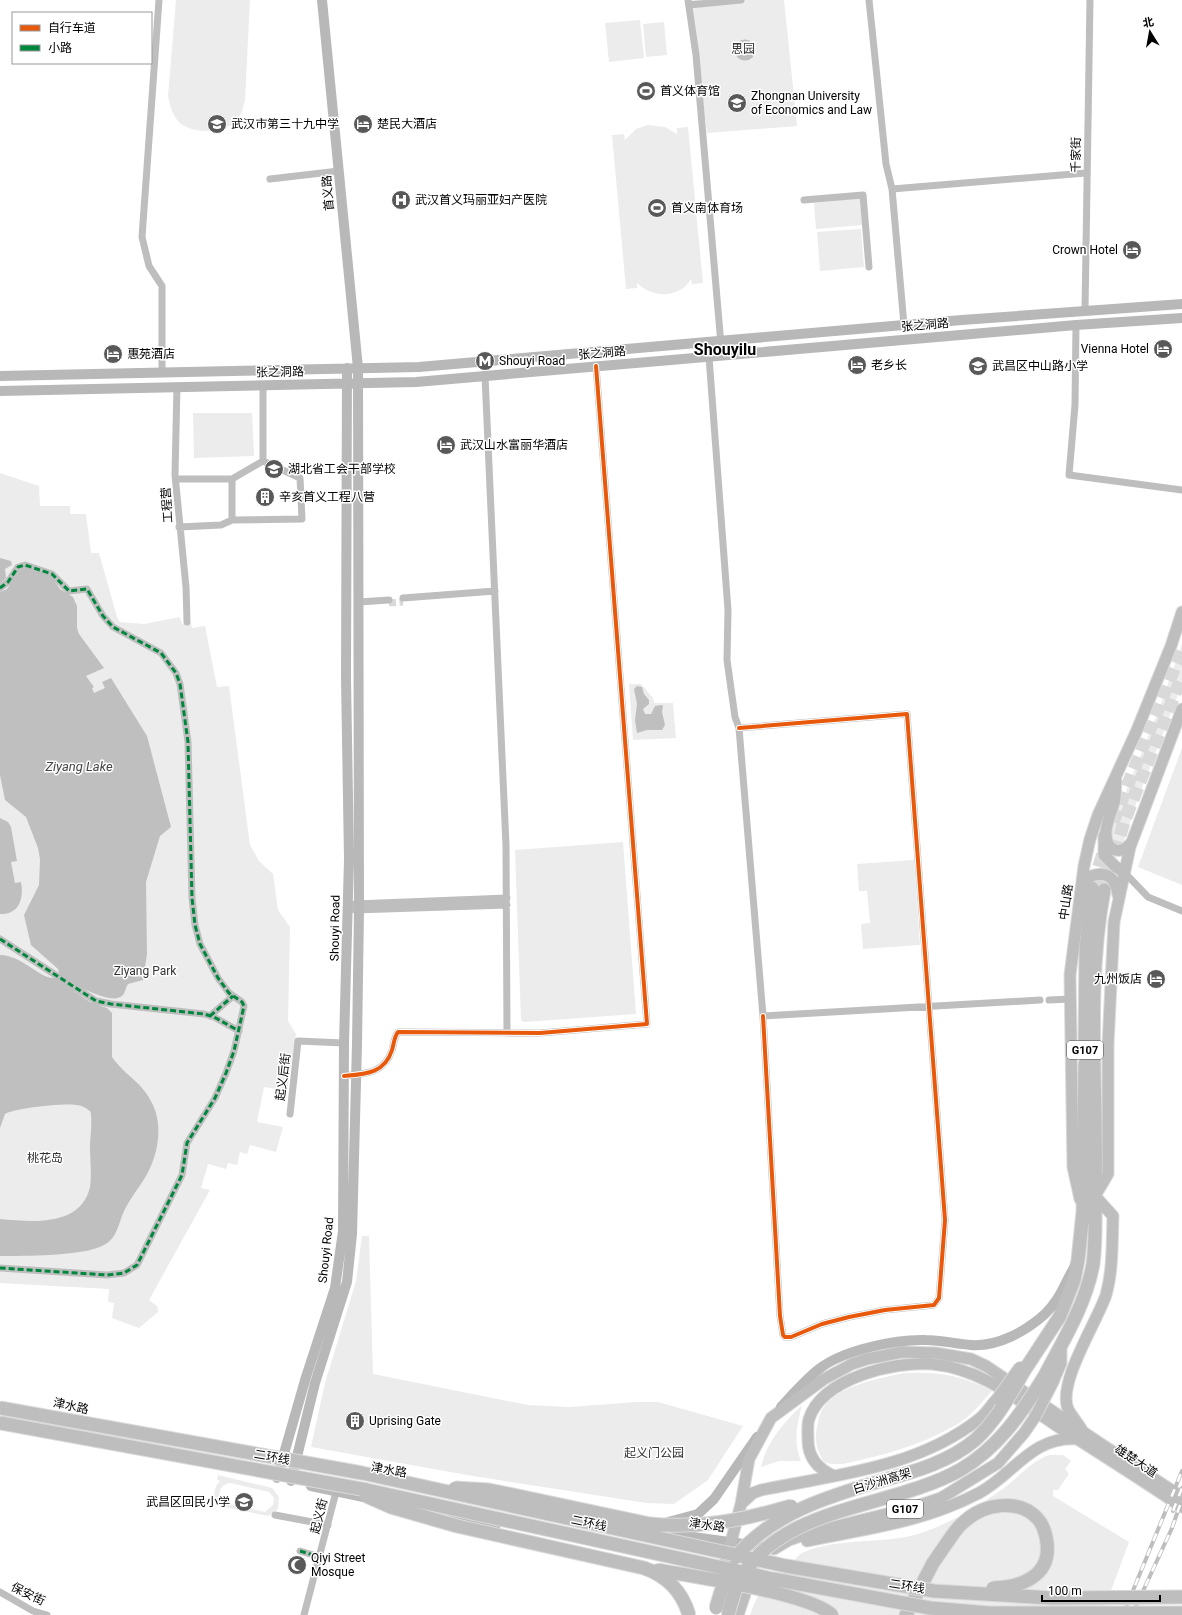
<svg xmlns="http://www.w3.org/2000/svg" width="1182" height="1615" font-family="Roboto,'Noto Sans SC',sans-serif">
	<rect width="100%" height="100%" fill="#fff"/>
	<path fill="#ececec" fill-rule="evenodd" d="M 176,0 L 250,0 L 245,100 C 243,107 242,115 237,120 C 225,134 195,134 181,124 C 173,117 170,106 168,96 Z
		M 691,0 L 784,0 L 797,126 L 707,133 Z
		M 640,20 L 644,58 L 609,62 L 605,23 Z
		M 664,22 L 667,55 L 646,57 L 643,24 Z
		M 648,125 L 665,127 L 677,134 L 677,128 L 688,127 L 703,283 L 692,284 L 691,279 C 679,299 652,298 637,283 L 637,288 L 626,289 L 612,135 L 624,134 L 625,140 L 636,129 Z
		M 860,198 L 862,225 L 816,229 L 814,203 Z
		M 861,229 L 864,267 L 820,271 L 817,232 Z
		M 193,413 L 252,413 L 254,456 L 194,458 Z
		M 0,473 L 39,486 L 40,506 L 70,506 L 70,514 L 86,514 L 91,553 L 99,553 L 117,617 L 120,622 L 144,624 L 180,617 L 182,624 L 191,623 L 192,628 L 205,626 L 217,687 L 229,686 L 250,845 L 259,861 L 273,874 L 278,910 L 290,927 L 288,1021 L 296,1034 L 287,1091 L 264,1087 L 257,1122 L 283,1127 L 276,1152 L 250,1145 L 247,1154 L 240,1152 L 237,1165 L 228,1163 L 226,1169 L 208,1164 L 201,1188 L 210,1190 L 149,1300 L 158,1307 L 157,1309 L 159,1311 L 139,1328 L 112,1318 L 114,1303 L 108,1302 L 109,1289 L 0,1283 Z
		M 1182,644 L 1182,684 L 1137,801 L 1122,847 L 1110,842 L 1112,826 L 1158,712 Z
		M 629,684 L 641,684 L 653,698 L 654,703 L 673,703 L 676,738 L 633,740 Z
		M 1182,748 L 1182,885 L 1138,867 Z
		M 623,842 L 636,1014 L 524,1022 L 521,1020 L 515,850 Z
		M 914,860 L 920,945 L 863,949 L 861,924 L 870,923 L 867,891 L 859,891 L 857,864 Z
		M 362,1236 L 369,1236 L 373,1374 L 528,1405 L 569,1407 L 637,1402 L 658,1402 L 743,1426 L 708,1480 L 674,1504 L 646,1503 L 467,1475 L 311,1447 L 325,1383 L 356,1281 Z
		M 904,1373 C 940,1372 961,1375 992,1391 C 981,1403 970,1417 956,1425 C 922,1445 881,1456 843,1464 L 831,1464 L 824,1462 C 817,1450 814,1441 817,1427 C 818,1422 819,1415 822,1410 C 834,1386 881,1378 904,1373 Z
		M 802,1405 C 797,1425 793,1442 801,1461 L 779,1461 L 761,1467 C 766,1443 784,1422 802,1405 Z
		M 1049,1455 L 1063,1455 L 1071,1461 L 1065,1469 L 1069,1474 L 1058,1490 L 1053,1490 L 1053,1496 L 1129,1542 L 1102,1615 L 750,1615 C 752,1609 754,1604 757,1598 C 761,1591 796,1557 802,1553 C 838,1536 888,1546 927,1531 C 954,1521 980,1505 1004,1488 C 1019,1477 1031,1461 1049,1455 Z
		M 218,1475 L 272,1488 L 279,1497 L 278,1509 L 268,1516 L 220,1506 C 213,1498 212,1489 220,1481 L 217,1480 ZM 230,1483 L 269,1492 L 274,1498 L 273,1505 L 265,1512 L 224,1503 C 216,1495 219,1485 230,1483 Z"/>
	<path fill="#bfbfbf" d="M 0,558 L 11,561 L 12,565 L 5,569 L 6,578 L 0,584 Z
		M 33,568 L 51,576 L 60,589 L 73,597 L 77,606 L 77,628 L 79,634 L 104,668 L 86,676 L 94,687 L 92,688 L 94,693 L 105,688 L 102,682 L 111,678 L 147,736 L 171,827 L 160,836 L 146,882 L 147,954 L 143,980 L 128,984 C 126,987 125,992 123,995 C 114,1005 87,990 77,986 L 74,991 L 90,1002 L 107,1008 L 112,1013 L 112,1057 C 126,1077 142,1081 153,1105 C 164,1129 157,1160 143,1181 C 137,1190 130,1199 125,1209 C 118,1223 118,1239 102,1246 C 82,1256 24,1256 0,1256 L 0,1219 C 32,1222 81,1227 90,1187 C 92,1174 90,1160 90,1147 C 90,1140 93,1116 90,1111 C 86,1108 81,1105 76,1105 C 63,1103 16,1108 5,1114 L 0,1128 L 0,955 C 22,955 41,980 55,978 L 59,973 L 58,969 L 31,945 L 24,915 L 39,885 L 40,859 L 38,848 L 26,817 L 5,800 L 0,775 L 0,592 L 7,589 L 21,569 Z
		M 637,686 L 642,687 L 644,694 L 649,700 L 649,704 L 643,709 L 645,714 L 651,714 L 655,706 L 662,705 L 663,706 L 662,712 L 665,725 L 662,730 L 647,730 L 637,733 L 635,720 L 637,704 L 634,689 Z
		M 0,818 L 8,822 L 11,827 L 17,861 L 11,862 L 15,883 L 21,882 C 24,897 20,915 0,914 Z"/>
	<g fill="none" stroke-linecap="round" stroke-linejoin="round">
		<path stroke="#d9d9d9" stroke-width="7" stroke-dasharray="7 3.5" stroke-linecap="butt" d="M 389,603 L 403,602"/>
		<path stroke="#d9d9d9" stroke-width="13" stroke-dasharray="13 6" stroke-linecap="butt" d="M 1113,822 L 1182,649
			M 1093,885 L 1106,844
			M 1104,890 L 1124,822 L 1182,676"/>
		<defs>
			<path id="primary" d="M 1116,781 C 1115,788 1116,797 1114,803 C 1111,813 1106,823 1106,833 C 1106,852 1121,856 1132,842
				M 1104,836 L 1104,855 L 1116,867 L 1124,872
				M 1083,887 L 1089,877 C 1106,870 1116,877 1118,895
				M 1080,1199 L 1073,1167 L 1070,975 L 1084,866 L 1090,839 L 1098,815 L 1137,730 L 1171,646 L 1182,612
				M 1053,1382 L 1061,1363 L 1061,1344
				M 1083,1432 C 1079,1424 1072,1417 1068,1409 C 1057,1383 1097,1322 1106,1295 C 1113,1270 1112,1242 1113,1216 L 1095,1196 L 1108,1174 L 1108,1045 L 1114,922 L 1130,847 L 1182,709
				M 834,1476 C 818,1469 808,1458 808,1440 C 808,1433 807,1425 809,1419 C 822,1378 895,1361 932,1364 C 983,1369 1019,1401 1060,1428 C 1101,1454 1142,1480 1182,1507
				M 741,1504 L 753,1493 L 761,1490 C 835,1475 917,1468 979,1419 C 986,1414 991,1405 997,1399
				M 807,1541 C 869,1528 921,1523 979,1493 C 1014,1474 1032,1436 1077,1439
				M 774,1549 L 789,1540 L 806,1534 L 914,1507 L 941,1498 L 998,1463 L 1024,1433 L 1035,1417
				M 722,1576 L 741,1504 L 749,1459 L 771,1418 L 824,1379 L 852,1364 L 867,1359 L 902,1352 L 936,1353 L 971,1359 L 986,1366 L 1098,1442 L 1182,1497
				M 738,1615 L 750,1579"/>
			<path id="highway" d="M 1085,1044 L 1086,949 L 1092,888
				M 1024,1371 L 1060,1316 L 1074,1280 L 1078,1260 L 1083,1212 L 1085,1064
				M 1044,1377 C 1063,1341 1086,1304 1093,1264 C 1096,1241 1095,1217 1095,1194 C 1098,1093 1085,990 1104,890
				M 906,1615 L 933,1563 L 951,1537"/>
		</defs>
		<use href="#primary" stroke="#dbdbdb" stroke-width="13"/>
		<use href="#highway" stroke="#dbdbdb" stroke-width="15"/>
		<path stroke="#bebebe" stroke-width="7" d="M 159,0 L 142,237 L 149,266 L 162,286 L 162,372
			M 688,0 L 696,55 L 722,356
			M 869,0 L 886,164 L 892,189 L 904,325
			M 689,5 L 741,0
			M738 50a7 7 0 1 1 14 0a7 7 0 1 1-14 0Z
			M 270,179 L 339,171
			M 892,189 L 1086,173
			M 804,200 L 863,195 L 869,267
			M 1085,310 L 1090,0
			M 1076,325 L 1075,405 L 1069,475 L 1182,490
			M 709,357 L 728,610 L 727,660 L 735,717 L 739,728 L 763,1016 L 1040,1000
			M 485,376 L 506,845 L 507,1033
			M 177,386 L 175,475 L 186,587 L 187,622
			M 176,479 L 232,479 L 263,461
			M 232,479 L 232,520
			M 179,527 L 221,525 L 232,520 L 302,519 L 300,478 L 263,461 L 263,385
			M 0,588 L 8,582 L 18,567 L 25,565 L 52,574 L 69,591 L 87,589 L 103,616 L 113,627 L 161,653 L 176,673 L 180,684 L 188,742 L 192,898 L 195,925 L 200,944 L 218,978 L 229,993 L 242,1002 L 244,1006 L 234,1051 L 226,1073 L 215,1098 L 187,1143 L 182,1175 L 137,1265 L 124,1273 L 107,1275 L 0,1268
			M 403,598 L 495,591
			M 359,602 L 389,600
			M 739,728 L 907,714 L 945,1220 L 939,1298 L 934,1305 L 885,1310 L 849,1317 L 822,1324 L 791,1337 L 785,1337 L 783,1335 L 780,1316 L 763,1016
			M 1124,872 L 1148,897 L 1182,911
			M 355,904 L 507,898
			M 355,910 L 507,905
			M 0,939 L 96,1001 L 111,1004 L 204,1014 L 214,1017 L 239,1031
			M 1049,1000 L 1071,999
			M 210,1016 L 233,996
			M 344,1076 C 366,1074 385,1073 392,1050 C 394,1044 394,1037 398,1032 L 540,1033 L 647,1024 L 596,366
			M 290,1114 L 298,1041 L 344,1043
			M 275,1515 L 328,1525
			M 300,1551 L 320,1557
			M 0,1592 L 33,1611 L 47,1615
			M 304,1615 L 336,1492"/>
		<path stroke="#b8b8b8" stroke-width="10" d="M 0,376 L 419,367 L 962,320 L 1182,304
			M 0,391 L 416,382 L 1076,325 L 1182,318
			M 781,1407 C 793,1394 805,1380 819,1369 C 843,1350 896,1339 926,1340 C 941,1340 956,1344 971,1345 C 998,1347 1026,1331 1045,1314 C 1061,1298 1064,1284 1075,1266
			M 277,1478 L 306,1377 L 335,1288 L 343,1231 L 344,1043 L 349,859 L 346,678 L 347,368
			M 291,1481 L 315,1383 L 347,1282 L 352,1234 L 357,1044 L 359,910 L 358,368 L 322,0
			M 311,1486 L 373,1499
			M 412,1507 L 496,1525
			M 668,1522 L 698,1514 L 714,1499 L 757,1437
			M 650,1531 L 773,1548
			M 694,1568 L 729,1576"/>
		<use href="#primary" stroke="#bebebe" stroke-width="11"/>
		<use href="#highway" stroke="#bebebe" stroke-width="13"/>
		<defs>
			<path id="rail" d="M 1173,1511 L 1182,1488
				M 1123,1615 L 1182,1471
				M 1132,1615 L 1172,1528 L 1180,1505"/>
		</defs>
		<use href="#rail" stroke="#bebebe" stroke-width="4"/>
		<use href="#rail" stroke="#fff" stroke-width="2.5" stroke-dasharray="8" stroke-linecap="butt"/>
		<defs>
			<path id="primary-bridge" d="M 997,1399 L 1020,1367
				M 1035,1417 L 1053,1382"/>
			<path id="highway-bridge" d="M 0,1408 L 362,1473 L 786,1566 L 934,1591 L 1052,1598 L 1182,1597
				M 0,1423 L 367,1490 L 773,1579 L 930,1608 L 990,1613 L 1182,1613
				M 455,1488 L 489,1490 L 650,1524 C 700,1529 743,1520 791,1506
				M 366,1496 L 391,1507 L 457,1526 L 644,1568 C 667,1576 682,1591 689,1615
				M 951,1537 C 955,1531 960,1525 965,1521 C 984,1504 1018,1498 1037,1518 C 1043,1524 1046,1535 1047,1543 C 1051,1577 1020,1587 993,1588
				M 735,1558 C 772,1512 833,1495 887,1479 C 917,1471 950,1461 975,1440 C 996,1421 1010,1395 1024,1371
				M 658,1570 C 694,1577 809,1593 832,1615
				M 716,1608 L 726,1575
				M 728,1615 C 732,1602 734,1589 741,1578 C 783,1505 893,1508 960,1470 C 998,1448 1021,1414 1044,1377"/>
		</defs>
		<use href="#primary-bridge" stroke="#dbdbdb" stroke-width="13" stroke-linecap="butt"/>
		<use href="#highway-bridge" stroke="#dbdbdb" stroke-width="15" stroke-linecap="butt"/>
		<use href="#primary-bridge" stroke="#bebebe" stroke-width="11"/>
		<use href="#highway-bridge" stroke="#bebebe" stroke-width="13"/>
		<path stroke="#00873e" stroke-width="3" stroke-dasharray="6 3" stroke-linecap="butt" d="M 0,588 L 8,582 L 18,567 L 25,565 L 52,574 L 69,591 L 87,589 L 103,616 L 113,627 L 161,653 L 176,673 L 180,684 L 188,742 L 192,898 L 195,925 L 200,944 L 218,978 L 229,993 L 242,1002 L 244,1006 L 234,1051 L 226,1073 L 215,1098 L 187,1143 L 182,1175 L 137,1265 L 124,1273 L 107,1275 L 0,1268
			M 0,939 L 96,1001 L 111,1004 L 204,1014 L 214,1017 L 239,1031
			M 210,1016 L 233,996
			M 300,1551 L 320,1557"/>
		<defs>
			<path id="cycleway" d="M 739,728 L 907,714 L 945,1220 L 939,1298 L 934,1305 L 885,1310 L 849,1317 L 822,1324 L 791,1337 L 785,1337 L 783,1335 L 780,1316 L 763,1016
				M 344,1076 C 366,1074 385,1073 392,1050 C 394,1044 394,1037 398,1032 L 540,1033 L 647,1024 L 596,366"/>
		</defs>
		<use href="#cycleway" stroke="#fff" stroke-width="6"/>
		<use href="#cycleway" stroke="#e8590c" stroke-width="4"/>
	</g>
	<defs>
		<symbol id="stadium-disc" viewBox="-11 -11 22 22"><circle r="9.5" fill="#595959" stroke="#fff"/><path d="M0-5a6.5 5 0 1 0 0 10a6.5 5 0 1 0 0-10ZM-3.5-1.8h7v3.6h-7Z" fill="#fff"/></symbol>
		<symbol id="university-disc" viewBox="-11 -11 22 22"><circle r="9.5" fill="#595959" stroke="#fff"/><path d="M0-5L7-2L0 1L-7-2ZM-4 1L0 2.5L4 1V4Q0 6-4 4Z" fill="#fff"/></symbol>
		<symbol id="school-disc" viewBox="-11 -11 22 22"><circle r="9.5" fill="#595959" stroke="#fff"/><path d="M0-5L7-2L0 1L-7-2ZM-4 1L0 2.5L4 1V4Q0 6-4 4Z" fill="#fff"/></symbol>
		<symbol id="hotel-disc" viewBox="-11 -11 22 22"><circle r="9.5" fill="#595959" stroke="#fff"/><path d="M-6-4.5h1.5V1H6V5H4.5V3h-9V5H-6ZM-4 0a1.8 1.8 0 1 1 3.6 0ZM.5 0V-2.5h3Q6-2.5 6 0Z" fill="#fff"/></symbol>
		<symbol id="hospital-disc" viewBox="-11 -11 22 22"><circle r="9.5" fill="#595959" stroke="#fff"/><path d="M-5-5h3v3.5h4V-5h3V5h-3V1.5h-4V5h-3Z" fill="#fff"/></symbol>
		<symbol id="metro-disc" viewBox="-11 -11 22 22"><circle r="9.5" fill="#595959" stroke="#fff"/><path d="M-5.5 5V-5H-3L0 0L3-5H5.5V5H3V-.5L0 4L-3-.5V5Z" fill="#fff"/></symbol>
		<symbol id="building-disc" viewBox="-11 -11 22 22"><circle r="9.5" fill="#595959" stroke="#fff"/><path d="M-4-6H4V6H1V3H-1V6H-4ZM-2.5-4.3h1.7v1.8h-1.7ZM.8-4.3h1.7v1.8H.8ZM-2.5-1h1.7V.8h-1.7ZM.8-1h1.7V.8H.8Z" fill="#fff"/></symbol>
		<symbol id="mosque-disc" viewBox="-11 -11 22 22"><circle r="9.5" fill="#595959" stroke="#fff"/><path d="M3.5-4.9A6 6 0 1 0 3.5 4.9A5 5 0 1 1 3.5-4.9Z" fill="#fff"/></symbol>
	</defs>
	<g fill-rule="evenodd">
		<use href="#stadium-disc" x="635" y="80" width="22" height="22"/>
		<use href="#university-disc" x="726" y="92" width="22" height="22"/>
		<use href="#school-disc" x="206" y="113" width="22" height="22"/>
		<use href="#hotel-disc" x="352" y="113" width="22" height="22"/>
		<use href="#hospital-disc" x="390" y="189" width="22" height="22"/>
		<use href="#stadium-disc" x="646" y="197" width="22" height="22"/>
		<use href="#hotel-disc" x="1121" y="239" width="22" height="22"/>
		<use href="#hotel-disc" x="1152" y="338" width="22" height="22"/>
		<use href="#hotel-disc" x="102" y="343" width="22" height="22"/>
		<use href="#metro-disc" x="474" y="350" width="22" height="22"/>
		<use href="#hotel-disc" x="846" y="354" width="22" height="22"/>
		<use href="#school-disc" x="967" y="355" width="22" height="22"/>
		<use href="#hotel-disc" x="435" y="434" width="22" height="22"/>
		<use href="#school-disc" x="263" y="458" width="22" height="22"/>
		<use href="#building-disc" x="254" y="486" width="22" height="22"/>
		<use href="#hotel-disc" x="1145" y="968" width="22" height="22"/>
		<use href="#building-disc" x="344" y="1410" width="22" height="22"/>
		<use href="#school-disc" x="233" y="1491" width="22" height="22"/>
		<use href="#mosque-disc" x="286" y="1554" width="22" height="22"/>
	</g>
	<g text-anchor="middle" stroke-width="3" stroke-linejoin="round" paint-order="stroke">
		<g fill="#fff" stroke="#4c4c4c" stroke-width="1">
			<rect x="1067" y="1041" width="36" height="18" rx="3"/>
			<rect x="887" y="1500" width="36" height="18" rx="3"/>
		</g>
		<g font-size="11" font-weight="bold" fill="#000">
			<text x="1085" y="1054">G107</text>
			<text x="905" y="1513">G107</text>
		</g>
		<g font-size="12" fill="#333" stroke="#fff">
			<text x="743" y="53">思园</text>
			<text x="145" y="975">Ziyang Park</text>
			<text x="45" y="1162">桃花岛</text>
			<text x="654" y="1457">起义门公园</text>
		</g>
		<g font-size="12" fill="#000" stroke="#fff" text-anchor="start">
			<text x="660" y="95">首义体育馆</text>
			<text x="751" y="100">Zhongnan University<tspan x="751" dy="14">of Economics and Law</tspan></text>
			<text x="231" y="128">武汉市第三十九中学</text>
			<text x="377" y="128">楚民大酒店</text>
			<text x="415" y="204">武汉首义玛丽亚妇产医院</text>
			<text x="671" y="212">首义南体育场</text>
			<text x="1118" y="254" text-anchor="end">Crown Hotel</text>
			<text x="1149" y="353" text-anchor="end">Vienna Hotel</text>
			<text x="127" y="358">惠苑酒店</text>
			<text x="499" y="365">Shouyi Road</text>
			<text x="871" y="369">老乡长</text>
			<text x="992" y="370">武昌区中山路小学</text>
			<text x="460" y="449">武汉山水富丽华酒店</text>
			<text x="288" y="473">湖北省工会干部学校</text>
			<text x="279" y="501">辛亥首义工程八营</text>
			<text x="1142" y="983" text-anchor="end">九州饭店</text>
			<text x="369" y="1425">Uprising Gate</text>
			<text x="230" y="1506" text-anchor="end">武昌区回民小学</text>
			<text x="311" y="1562">Qiyi Street<tspan x="311" dy="14">Mosque</tspan></text>
		</g>
		<g font-size="12" fill="#000" stroke="#fff">
			<text transform="translate(1076 155) rotate(-89)" y="4">千家街</text>
			<text transform="translate(328 193) rotate(-95)" y="4">首义路</text>
			<text transform="translate(925 325) rotate(-5)" y="4">张之洞路</text>
			<text transform="translate(602 353) rotate(-5)" y="4">张之洞路</text>
			<text transform="translate(280 372) rotate(-1)" y="4">张之洞路</text>
			<text transform="translate(167 505) rotate(-94)" y="4">工程营</text>
			<text transform="translate(1066 902) rotate(-82)" y="4">中山路</text>
			<text transform="translate(335 928) rotate(-89)" y="4">Shouyi Road</text>
			<text transform="translate(283 1077) rotate(-83)" y="4">起义后街</text>
			<text transform="translate(326 1250) rotate(-84)" y="4">Shouyi Road</text>
			<text transform="translate(71 1406) rotate(12)" y="4">津水路</text>
			<text transform="translate(272 1457) rotate(10)" y="4">二环线</text>
			<text transform="translate(1136 1461) rotate(34)" y="4">雄楚大道</text>
			<text transform="translate(389 1470) rotate(10)" y="4">津水路</text>
			<text transform="translate(882 1481) rotate(-17)" y="4">白沙洲高架</text>
			<text transform="translate(319 1516) rotate(-76)" y="4">起义街</text>
			<text transform="translate(589 1523) rotate(12)" y="4">二环线</text>
			<text transform="translate(707 1525) rotate(8)" y="4">津水路</text>
			<text transform="translate(907 1586) rotate(9)" y="4">二环线</text>
			<text transform="translate(28 1594) rotate(26)" y="4">保安街</text>
		</g>
		<g font-size="13" font-style="italic" fill="#444" stroke="#fff">
			<text x="79" y="771">Ziyang Lake</text>
		</g>
		<g font-size="16" font-weight="bold" fill="#000" stroke="#fff">
			<text x="725" y="355">Shouyilu</text>
		</g>
	</g>
	<rect x="12" y="12" width="140" height="52" fill="#ffffff" stroke="#999999"/>
	<rect x="20" y="25" width="20" height="6" fill="#e8590c" stroke="#999999"/>
	<text x="48" y="32" font-size="12" fill="#000000">自行车道</text>
	<rect x="20" y="45" width="20" height="6" fill="#00873e" stroke="#999999"/>
	<text x="48" y="52" font-size="12" fill="#000000">小路</text>
	<g transform="translate(1150 32) rotate(349)" stroke="#ffffff" stroke-width="3" paint-order="stroke">
	<path d="M0-3L7 15L0 10L-7 15Z" fill="#000000"/>
	<text y="-6" font-size="11" font-weight="bold" text-anchor="middle" fill="#000000">北</text>
	</g>
	<path d="M1042 1595v6h118v-6" fill="none" stroke="#000000" stroke-width="2"/>
	<text x="1048" y="1595" font-size="12" fill="#000000" stroke="#ffffff" stroke-width="3" paint-order="stroke">100 m</text>
</svg>
